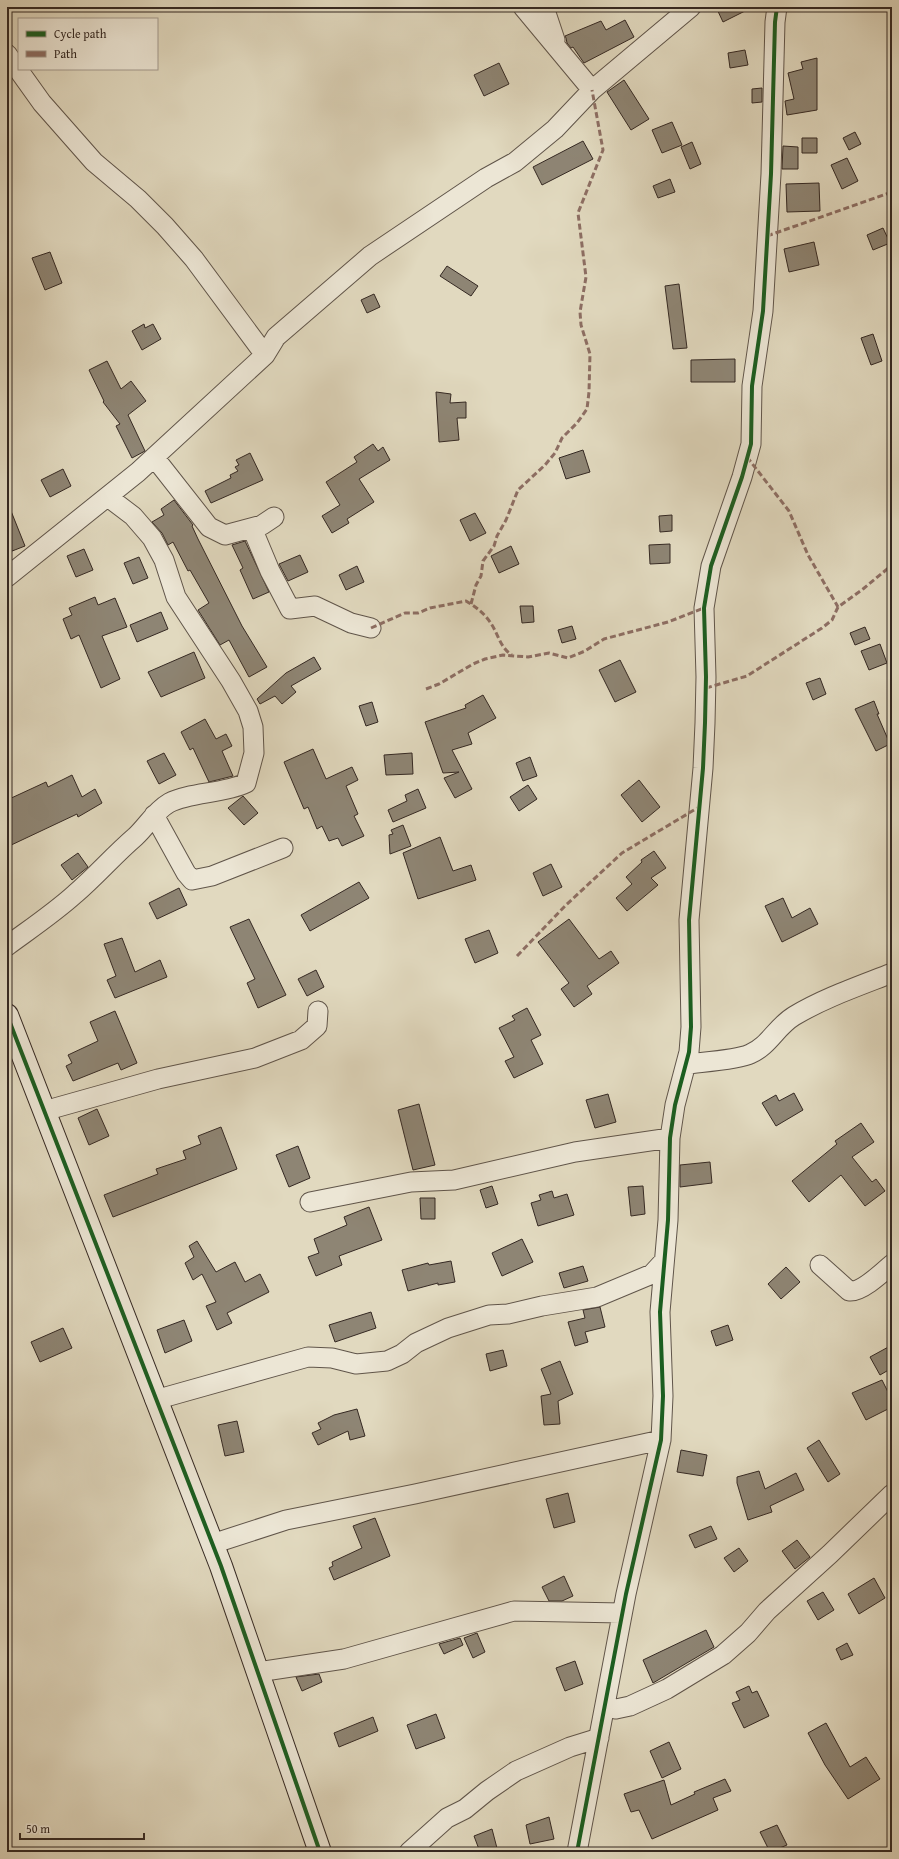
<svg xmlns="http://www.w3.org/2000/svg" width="899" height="1859" font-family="'Gentium Book Plus',serif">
	<rect width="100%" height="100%" fill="#e1d9bf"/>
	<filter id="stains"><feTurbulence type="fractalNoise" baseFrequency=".005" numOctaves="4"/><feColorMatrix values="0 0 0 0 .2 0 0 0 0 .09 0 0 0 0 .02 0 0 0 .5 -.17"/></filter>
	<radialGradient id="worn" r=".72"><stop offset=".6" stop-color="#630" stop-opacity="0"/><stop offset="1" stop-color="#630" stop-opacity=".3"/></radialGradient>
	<path fill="#8e8574" stroke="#352923" d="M 716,7 L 753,7 L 723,22 Z
		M 625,20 L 634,37 L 584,63 L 573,47 L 571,48 L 567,43 L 566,38 L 565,36 L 601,21 L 606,30 Z
		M 745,50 L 748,65 L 730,68 L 728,53 Z
		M 817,58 L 817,110 L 787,115 L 785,101 L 794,99 L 788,73 L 803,69 L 801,62 Z
		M 499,63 L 509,84 L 484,96 L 474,75 Z
		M 624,80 L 649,119 L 631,130 L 607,92 Z
		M 762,88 L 762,102 L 752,103 L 752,89 Z
		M 672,122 L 682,145 L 662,153 L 652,130 Z
		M 855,132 L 861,144 L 849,150 L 843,138 Z
		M 802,138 L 817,138 L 817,153 L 802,153 Z
		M 583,141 L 593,159 L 542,185 L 533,167 Z
		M 692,142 L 701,164 L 690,169 L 681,147 Z
		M 783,146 L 798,147 L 798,169 L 782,169 Z
		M 847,158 L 858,181 L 842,189 L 831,165 Z
		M 670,179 L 675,192 L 658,198 L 653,186 Z
		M 819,183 L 820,211 L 787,212 L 786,184 Z
		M 883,228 L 890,243 L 873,250 L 867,235 Z
		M 814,242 L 819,265 L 789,272 L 784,249 Z
		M 50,252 L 62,283 L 45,290 L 32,258 Z
		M 447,266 L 478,286 L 471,296 L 440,276 Z
		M 679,284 L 687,348 L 673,349 L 665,286 Z
		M 374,294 L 380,307 L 367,313 L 361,300 Z
		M 144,324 L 145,328 L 153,324 L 161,339 L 142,350 L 132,331 Z
		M 873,334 L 882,361 L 871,365 L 861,338 Z
		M 735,359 L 735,382 L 691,382 L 691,360 Z
		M 107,361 L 121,389 L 131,381 L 146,401 L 128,415 L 145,451 L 132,458 L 116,426 L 120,424 L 103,402 L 104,401 L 89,370 Z
		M 436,392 L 451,394 L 450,403 L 466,402 L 466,418 L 457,418 L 459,440 L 439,442 Z
		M 373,444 L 378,451 L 383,447 L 390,460 L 359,479 L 374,502 L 347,519 L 349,523 L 332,533 L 322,516 L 340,505 L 326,482 L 357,462 L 354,457 Z
		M 583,450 L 590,472 L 566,479 L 559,458 Z
		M 250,453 L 263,480 L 211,503 L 205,491 L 231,478 L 230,475 L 238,471 L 235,467 L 239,465 L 236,460 Z
		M 63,469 L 71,486 L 50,497 L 41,480 Z
		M 174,500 L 193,525 L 192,526 L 198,539 L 242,626 L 267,667 L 249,677 L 229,640 L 220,645 L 198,610 L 209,603 L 190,570 L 188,571 L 173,542 L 168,545 L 162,533 L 152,522 L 164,515 L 161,509 Z
		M 7,501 L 25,546 L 7,553 Z
		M 475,513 L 486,533 L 470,541 L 460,520 Z
		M 672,515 L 672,531 L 660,532 L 659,516 Z
		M 245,541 L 269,592 L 253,599 L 240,570 L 243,568 L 232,545 Z
		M 670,544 L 670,563 L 650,564 L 649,545 Z
		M 511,546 L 519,564 L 499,573 L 491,556 Z
		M 84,549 L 93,570 L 76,577 L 67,556 Z
		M 300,555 L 308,572 L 288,581 L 279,564 Z
		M 139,557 L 148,578 L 133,584 L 124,563 Z
		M 357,566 L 364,582 L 346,590 L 339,575 Z
		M 95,597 L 98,605 L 115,598 L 127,627 L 102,636 L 120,679 L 101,688 L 79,635 L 71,639 L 63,619 L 72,615 L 69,608 Z
		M 520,606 L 533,606 L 534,622 L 522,623 Z
		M 161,612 L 168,629 L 137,642 L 130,625 Z
		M 572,626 L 576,639 L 562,643 L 558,630 Z
		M 865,627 L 870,639 L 855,645 L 850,633 Z
		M 880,644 L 887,663 L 869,670 L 861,651 Z
		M 194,652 L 205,678 L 161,697 L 148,672 Z
		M 314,657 L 321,669 L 291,686 L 296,692 L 282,704 L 275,696 L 260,704 L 257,699 L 286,673 Z
		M 620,660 L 636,692 L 615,702 L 599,670 Z
		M 820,678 L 826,694 L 813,700 L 806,683 Z
		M 483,695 L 496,718 L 468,733 L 472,744 L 452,750 L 472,789 L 455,798 L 444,778 L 459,772 L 443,773 L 425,722 L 466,708 L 465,705 Z
		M 874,701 L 879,714 L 877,714 L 890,744 L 876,751 L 855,709 Z
		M 372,702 L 378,722 L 366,726 L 359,706 Z
		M 205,719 L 216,739 L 226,734 L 232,746 L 222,751 L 233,776 L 209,782 L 193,748 L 190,750 L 181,732 Z
		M 313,749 L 326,779 L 352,767 L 358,780 L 346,786 L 358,814 L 354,816 L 364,836 L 342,846 L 338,838 L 329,841 L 322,826 L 317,829 L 308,807 L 304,809 L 284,762 Z
		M 164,753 L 176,775 L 159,784 L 147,761 Z
		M 412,753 L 413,774 L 386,775 L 384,755 Z
		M 530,757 L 537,776 L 523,781 L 516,763 Z
		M 72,775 L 82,797 L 95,789 L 102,803 L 78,817 L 77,814 L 7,847 L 7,800 L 46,782 L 48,787 Z
		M 639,780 L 660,807 L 642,822 L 621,795 Z
		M 528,785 L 537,799 L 519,811 L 510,797 Z
		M 418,789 L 426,808 L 393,822 L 388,810 L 407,801 L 405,795 Z
		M 243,796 L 258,813 L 244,825 L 228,808 Z
		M 403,825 L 411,846 L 390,854 L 389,835 L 393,834 L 391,830 Z
		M 440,837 L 453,871 L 471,865 L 476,880 L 418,899 L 403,853 Z
		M 654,851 L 666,868 L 651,878 L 658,885 L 627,911 L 616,898 L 632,884 L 626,877 L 642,862 L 641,860 Z
		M 78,853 L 88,867 L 72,880 L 61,865 Z
		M 551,864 L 562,887 L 543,896 L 533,873 Z
		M 359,882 L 369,898 L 310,931 L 301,915 Z
		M 179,888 L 187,905 L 157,919 L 149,903 Z
		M 783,898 L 792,918 L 810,908 L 818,924 L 782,942 L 765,906 Z
		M 249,919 L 286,995 L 258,1008 L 247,983 L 255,979 L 230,927 Z
		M 569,919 L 599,959 L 611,951 L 619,963 L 587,986 L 592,994 L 574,1007 L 561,989 L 569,983 L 538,942 Z
		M 489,930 L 498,953 L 475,963 L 465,939 Z
		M 122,938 L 135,972 L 160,960 L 167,977 L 115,998 L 107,980 L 116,976 L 104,944 Z
		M 316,970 L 324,987 L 307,996 L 298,979 Z
		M 527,1008 L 541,1035 L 531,1040 L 543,1064 L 514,1078 L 505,1061 L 514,1057 L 499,1028 L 515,1020 L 512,1016 Z
		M 115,1011 L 137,1063 L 121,1070 L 118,1063 L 73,1081 L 66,1066 L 72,1063 L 68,1055 L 98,1041 L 90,1022 Z
		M 794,1093 L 803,1110 L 776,1126 L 762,1103 L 776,1095 L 779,1101 Z
		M 608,1094 L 616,1122 L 595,1128 L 586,1100 Z
		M 419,1104 L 435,1165 L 413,1170 L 398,1110 Z
		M 97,1109 L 109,1136 L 89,1145 L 78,1118 Z
		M 861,1123 L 874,1142 L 852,1157 L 872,1182 L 876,1179 L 885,1191 L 865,1206 L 841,1175 L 809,1202 L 792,1181 L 837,1144 L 835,1141 Z
		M 221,1127 L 237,1169 L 113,1217 L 104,1195 L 158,1174 L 156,1169 L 186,1159 L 183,1151 L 201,1144 L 198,1136 Z
		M 298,1146 L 310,1178 L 289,1187 L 276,1155 Z
		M 710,1162 L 712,1183 L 680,1187 L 680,1165 Z
		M 492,1186 L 498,1204 L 486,1208 L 480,1190 Z
		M 643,1186 L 645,1214 L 631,1216 L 628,1187 Z
		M 552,1191 L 554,1198 L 567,1194 L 574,1215 L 538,1226 L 531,1203 L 541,1200 L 539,1195 Z
		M 420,1198 L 435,1198 L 435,1219 L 421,1219 Z
		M 369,1207 L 382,1240 L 339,1256 L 342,1265 L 316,1276 L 308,1257 L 319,1253 L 314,1239 L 347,1225 L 344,1217 Z
		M 522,1239 L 533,1262 L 502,1276 L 492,1253 Z
		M 197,1241 L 216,1272 L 235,1262 L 245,1282 L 260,1274 L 269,1292 L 227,1313 L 232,1323 L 217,1330 L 206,1306 L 216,1302 L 202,1274 L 193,1280 L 185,1263 L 194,1257 L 189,1246 Z
		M 451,1261 L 455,1282 L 438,1285 L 438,1283 L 408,1291 L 402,1270 L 428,1263 L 429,1265 Z
		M 583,1266 L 588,1281 L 564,1288 L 559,1273 Z
		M 786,1267 L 800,1282 L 781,1299 L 768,1284 Z
		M 600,1307 L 605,1327 L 585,1332 L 588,1342 L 575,1346 L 568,1322 L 585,1318 L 583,1310 Z
		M 371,1312 L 376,1328 L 335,1342 L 329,1325 Z
		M 184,1320 L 192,1341 L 165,1353 L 157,1330 Z
		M 728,1325 L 733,1340 L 716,1346 L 711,1331 Z
		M 63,1328 L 72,1348 L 40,1362 L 31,1342 Z
		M 892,1345 L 892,1368 L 880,1375 L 870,1357 Z
		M 503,1350 L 507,1366 L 490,1371 L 486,1354 Z
		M 560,1361 L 573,1394 L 558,1401 L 560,1424 L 544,1425 L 541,1396 L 551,1394 L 541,1369 Z
		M 882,1380 L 892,1400 L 892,1407 L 866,1420 L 852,1393 Z
		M 357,1409 L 365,1436 L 350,1440 L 348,1431 L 318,1445 L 312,1433 L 321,1429 L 318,1423 L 334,1415 Z
		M 237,1421 L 244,1452 L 225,1456 L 218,1425 Z
		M 819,1440 L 840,1474 L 828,1482 L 807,1448 Z
		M 681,1450 L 707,1455 L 703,1476 L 677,1472 Z
		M 759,1471 L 765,1489 L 796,1473 L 804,1490 L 770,1506 L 772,1512 L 748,1520 L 737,1483 L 737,1477 Z
		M 568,1493 L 575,1522 L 554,1528 L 546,1499 Z
		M 375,1518 L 390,1556 L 334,1580 L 329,1568 L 333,1566 L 332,1562 L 362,1548 L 353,1526 Z
		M 711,1526 L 717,1539 L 695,1548 L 689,1535 Z
		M 797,1540 L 810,1557 L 795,1569 L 782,1551 Z
		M 739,1548 L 748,1561 L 734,1572 L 724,1558 Z
		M 564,1576 L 573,1596 L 562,1601 L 549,1601 L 542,1587 Z
		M 874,1578 L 885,1598 L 859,1614 L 848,1594 Z
		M 823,1592 L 834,1610 L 818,1620 L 807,1601 Z
		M 706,1630 L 714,1647 L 653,1683 L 643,1660 Z
		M 477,1633 L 485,1652 L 473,1658 L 464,1638 Z
		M 460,1638 L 463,1645 L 444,1654 L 439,1644 Z
		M 847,1643 L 853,1655 L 841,1660 L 836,1649 Z
		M 575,1661 L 583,1684 L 565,1691 L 556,1668 Z
		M 319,1674 L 322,1682 L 302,1691 L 296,1677 Z
		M 749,1686 L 752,1693 L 757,1691 L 769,1716 L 744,1728 L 732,1703 L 740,1700 L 736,1692 Z
		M 436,1714 L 445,1738 L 416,1749 L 407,1725 Z
		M 373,1717 L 378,1731 L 339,1747 L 334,1733 Z
		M 826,1723 L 850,1767 L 866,1757 L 880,1779 L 848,1799 L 825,1765 L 808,1733 Z
		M 669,1742 L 681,1769 L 662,1778 L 650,1751 Z
		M 725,1779 L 731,1791 L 713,1798 L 718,1810 L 652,1839 L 639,1810 L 631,1812 L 624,1794 L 664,1780 L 671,1805 L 695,1794 L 694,1792 Z
		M 549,1817 L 554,1839 L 530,1844 L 526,1825 Z
		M 777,1825 L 787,1845 L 770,1852 L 760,1832 Z
		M 492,1829 L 498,1852 L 480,1852 L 474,1836 Z"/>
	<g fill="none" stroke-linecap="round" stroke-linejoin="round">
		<defs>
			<path id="street" d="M 523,7 L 592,90
				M 544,7 L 555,40
				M 7,54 L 42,103 L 94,162 L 138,199 L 165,226 L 194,259 L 265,355
				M 154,457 L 209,527 L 225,535 L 262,525 L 274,517
				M 252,528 L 270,571 L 290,609 L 315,606 L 351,623 L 371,628
				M 7,577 L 138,472 L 265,355 L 276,337 L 370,256 L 486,178 L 515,162 L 555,129 L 592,90 L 691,7
				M 154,815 L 186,873 L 192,880 L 212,876 L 283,848
				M 7,946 C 30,929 54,913 75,894 C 96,876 114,855 135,837 C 147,826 155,811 169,803 C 190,792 223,794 246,783 L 254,753 L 253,727 L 248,711 L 231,681 L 176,597 L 164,560 L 152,538 L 133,516 L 108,497
				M 687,1064 C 702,1062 738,1060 750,1054 C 769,1046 776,1027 794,1016 C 824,998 859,986 892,973
				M 44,1111 L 158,1079 L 255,1058 L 301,1040 L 317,1026 L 318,1011
				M 310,1202 L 411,1182 L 454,1180 L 575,1152 L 670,1138
				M 820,1265 L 849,1291 C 861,1293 883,1272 892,1264
				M 155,1400 L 308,1357 L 332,1358 L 356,1364 L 387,1361 L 402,1354 L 416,1343 L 448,1328 L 489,1315 L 508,1314 L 542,1306 L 597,1297 L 652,1274 L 664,1261
				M 212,1544 L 286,1520 L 415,1494 L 661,1440
				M 258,1672 L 344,1659 L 514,1611 L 622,1613
				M 605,1706 L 616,1709 L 630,1706 L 667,1689 L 723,1655 L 748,1633 L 767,1611 L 830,1554 L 892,1494
				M 409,1852 L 447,1818 L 465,1809 L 487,1791 L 516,1771 L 570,1747 L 599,1738
				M 577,1852 L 626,1594 L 661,1440 L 663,1396 L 660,1312 L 668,1220 L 670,1138 L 675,1105 L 689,1052 L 691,1027 L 689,920 L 703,768 L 705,723 L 706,677 L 704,608 L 711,566 L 742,477 L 751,444 L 752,386 L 763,311 L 771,174 L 775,22 L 777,7"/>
			<path id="secondary" d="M 7,1015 L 221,1566 L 320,1852"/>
		</defs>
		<use href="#street" stroke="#60554a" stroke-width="21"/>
		<use href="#secondary" stroke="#352923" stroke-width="24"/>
		<use href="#street" stroke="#ece6d5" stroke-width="19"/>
		<use href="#secondary" stroke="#ece6d5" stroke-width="22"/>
		<path stroke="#8d6e63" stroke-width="3" stroke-dasharray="6 3" stroke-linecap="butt" d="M 767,236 L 892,192
			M 747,457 L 789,511 L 808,555 L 838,607
			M 471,604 L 476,585 L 481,576 L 483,561 L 494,546 L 497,536 L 506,520 L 518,490 L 545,465 L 555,453 L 562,438 L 577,423 L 587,409 L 589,392 L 590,354 L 581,325 L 580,312 L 586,277 L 578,213 L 603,150 L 592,90
			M 371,628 L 405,613 L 418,613 L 430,608 L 466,601 C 476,607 484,613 490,622 C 498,633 500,648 512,655
			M 706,688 L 747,676 L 822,628 L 832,620 L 838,607 L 863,589 L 892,565
			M 426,689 L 439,684 L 473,664 L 485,659 L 503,655 L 528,657 L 549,653 L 568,658 L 585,651 L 604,639 L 668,622 L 704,608
			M 517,956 L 566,905 L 622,853 L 699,807"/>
		<defs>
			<path id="cycleway" d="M 7,1015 L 221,1566 L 320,1852
				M 577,1852 L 626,1594 L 661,1440 L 663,1396 L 660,1312 L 668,1220 L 670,1138 L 675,1105 L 689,1052 L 691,1027 L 689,920 L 703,768 L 705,723 L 706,677 L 704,608 L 711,566 L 742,477 L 751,444 L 752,386 L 763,311 L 771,174 L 775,22 L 777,7"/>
		</defs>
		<use href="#cycleway" stroke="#ece6d5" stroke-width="6"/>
		<use href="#cycleway" stroke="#1b5e20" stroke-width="4"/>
	</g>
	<rect width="899" height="1859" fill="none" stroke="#e1d9bf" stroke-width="24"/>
	<rect x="8" y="8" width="883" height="1843" fill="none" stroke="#352923" stroke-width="2"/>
	<rect x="12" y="12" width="875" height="1835" fill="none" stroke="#352923"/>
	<rect x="18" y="18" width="140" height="52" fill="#ece6d5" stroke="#a39a8e"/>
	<rect x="26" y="31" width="20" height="6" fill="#1b5e20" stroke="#a39a8e"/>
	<text x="54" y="38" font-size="12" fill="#352923">Cycle path</text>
	<rect x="26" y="51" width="20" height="6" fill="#8d6e63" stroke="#a39a8e"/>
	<text x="54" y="58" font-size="12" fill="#352923">Path</text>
	<path d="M20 1833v6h124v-6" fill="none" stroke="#352923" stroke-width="2"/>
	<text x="26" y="1833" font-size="12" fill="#352923" stroke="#ece6d5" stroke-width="3" paint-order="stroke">50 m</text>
	<rect width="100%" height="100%" filter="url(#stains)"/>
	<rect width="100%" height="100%" fill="url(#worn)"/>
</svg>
